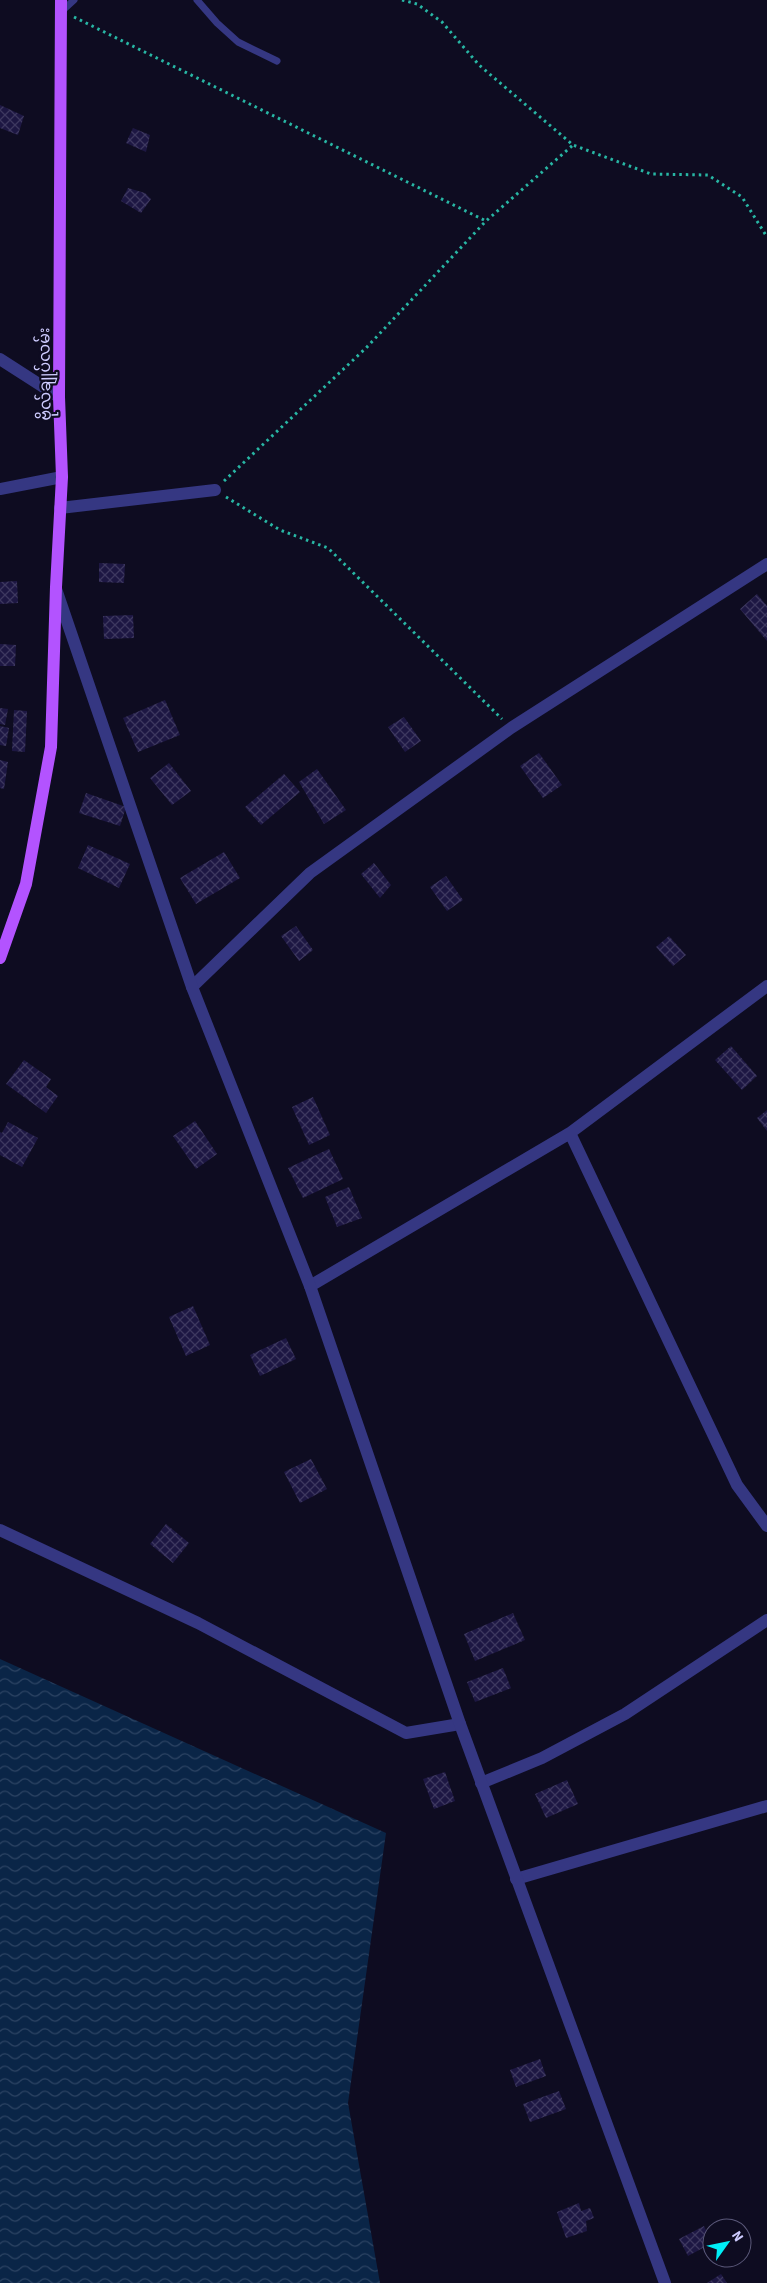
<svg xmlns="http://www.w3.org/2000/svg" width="767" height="2283" font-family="'Source Sans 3','Noto Sans Myanmar',sans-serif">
	<defs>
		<pattern id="water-waves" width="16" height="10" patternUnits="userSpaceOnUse" patternTransform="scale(1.25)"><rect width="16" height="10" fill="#0a2547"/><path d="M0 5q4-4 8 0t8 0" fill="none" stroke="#2c4363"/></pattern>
		<pattern id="building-cross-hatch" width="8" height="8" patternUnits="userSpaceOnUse" patternTransform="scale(1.25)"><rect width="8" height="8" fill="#1d1743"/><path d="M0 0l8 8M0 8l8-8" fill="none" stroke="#3d385f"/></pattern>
	</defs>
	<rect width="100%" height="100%" fill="#0e0c21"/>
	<path fill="url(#water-waves)" d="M 0,1659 L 386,1833 L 348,2103 L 380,2283 L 0,2283 Z"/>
	<path fill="url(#building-cross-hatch)" d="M 0,105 L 24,116 L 18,135 L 0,128 Z
		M 133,128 L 150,135 L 146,152 L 126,143 Z
		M 128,188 L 145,193 L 151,199 L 141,213 L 121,201 Z
		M 99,563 L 125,564 L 124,583 L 99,582 Z
		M 17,581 L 18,603 L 0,604 L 0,582 Z
		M 757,594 L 767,606 L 767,641 L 740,609 Z
		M 133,615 L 134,638 L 104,639 L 103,616 Z
		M 0,644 L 16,645 L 15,666 L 0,666 Z
		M 165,700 L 180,735 L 138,752 L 123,718 Z
		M 0,708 L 8,709 L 5,725 L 0,724 Z
		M 14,710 L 27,711 L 25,752 L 12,751 Z
		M 404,717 L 421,741 L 405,752 L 388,727 Z
		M 0,726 L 9,728 L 6,746 L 0,745 Z
		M 539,753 L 562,785 L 543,798 L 520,766 Z
		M 0,760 L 8,762 L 4,789 L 0,788 Z
		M 169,763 L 191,791 L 172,805 L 150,778 Z
		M 317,769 L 346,810 L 324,824 L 299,782 Z
		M 284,774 L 300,792 L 261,825 L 245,807 Z
		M 86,793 L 126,807 L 120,826 L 79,813 Z
		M 88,845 L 130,864 L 119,888 L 78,868 Z
		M 224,852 L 240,878 L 196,904 L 180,878 Z
		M 374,863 L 391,885 L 380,898 L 361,874 Z
		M 446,876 L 463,900 L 447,911 L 430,887 Z
		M 296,926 L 313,950 L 299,961 L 281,936 Z
		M 669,936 L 686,955 L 673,966 L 656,947 Z
		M 731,1046 L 757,1076 L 742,1090 L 715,1060 Z
		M 24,1060 L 51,1079 L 46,1087 L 58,1096 L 46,1113 L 6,1084 Z
		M 313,1097 L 330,1135 L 309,1145 L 292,1107 Z
		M 767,1110 L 767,1131 L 757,1118 Z
		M 195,1121 L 217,1154 L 196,1169 L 173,1136 Z
		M 8,1122 L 38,1138 L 22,1167 L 0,1155 L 0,1132 L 2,1133 Z
		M 329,1149 L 343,1179 L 303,1198 L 288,1168 Z
		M 349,1187 L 362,1218 L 337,1227 L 325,1197 Z
		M 193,1306 L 210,1345 L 186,1356 L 169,1317 Z
		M 286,1338 L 296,1359 L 260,1376 L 250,1355 Z
		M 311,1459 L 327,1489 L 300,1503 L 284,1472 Z
		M 166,1524 L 189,1543 L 173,1563 L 150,1544 Z
		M 513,1613 L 525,1640 L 475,1661 L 464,1634 Z
		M 503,1668 L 511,1688 L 475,1702 L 467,1682 Z
		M 445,1772 L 455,1801 L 434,1809 L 423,1779 Z
		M 567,1780 L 578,1804 L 546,1818 L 535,1794 Z
		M 540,2059 L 546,2076 L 516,2087 L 510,2070 Z
		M 559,2091 L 566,2109 L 530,2122 L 523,2104 Z
		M 579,2203 L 581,2211 L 590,2208 L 594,2218 L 586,2221 L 587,2231 L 566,2238 L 557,2212 Z
		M 704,2226 L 712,2243 L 688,2256 L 679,2239 Z
		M 721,2274 L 727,2283 L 707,2283 Z"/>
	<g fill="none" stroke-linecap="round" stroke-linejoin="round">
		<path stroke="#28b6a4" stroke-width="3" stroke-dasharray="2.5 4" stroke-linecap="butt" d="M 402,0 L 417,4 L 442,22 L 479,65 L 573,145 L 651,174 L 708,175 L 742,197 L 767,237
			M 74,17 L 486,221
			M 224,481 L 366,348 L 486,221 L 573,145
			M 226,497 L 280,530 L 328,548 L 502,719"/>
		<path stroke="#353782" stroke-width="7" d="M 197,0 L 217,23 L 238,42 L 277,61
			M 62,11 L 74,0"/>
		<path stroke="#353782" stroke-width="12" d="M 0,359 L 59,397
			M 0,489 L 62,477
			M 60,508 L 215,490
			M 192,987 L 310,873 L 511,728 L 767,564
			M 570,1133 L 737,1485 L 767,1526
			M 310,1286 L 570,1133 L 767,986
			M 0,1530 L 198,1623 L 406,1733 L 460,1724
			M 481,1783 L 542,1758 L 625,1714 L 767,1620
			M 516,1879 L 767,1806"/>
		<path stroke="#353782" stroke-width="12" d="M 56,589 L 192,987 L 310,1286 L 460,1724 L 665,2283"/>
		<path stroke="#b353ff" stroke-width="12" d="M 0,958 L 26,884 L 51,747 L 56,587 L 62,477 L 59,397 L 61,0"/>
	</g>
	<g text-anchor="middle" stroke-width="4.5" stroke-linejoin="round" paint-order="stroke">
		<g font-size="16" fill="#ceccff" stroke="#0e0c21">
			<text transform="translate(44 374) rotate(-91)" y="6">ဗိုလ်ချုပ်လမ်း</text>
		</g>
	</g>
	<g transform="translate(727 2243) rotate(57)"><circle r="24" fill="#0e0c21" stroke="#5b597a"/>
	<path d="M0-4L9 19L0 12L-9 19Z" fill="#00eff7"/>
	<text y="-8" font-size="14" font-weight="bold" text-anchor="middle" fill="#ceccff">N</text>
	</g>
</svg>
